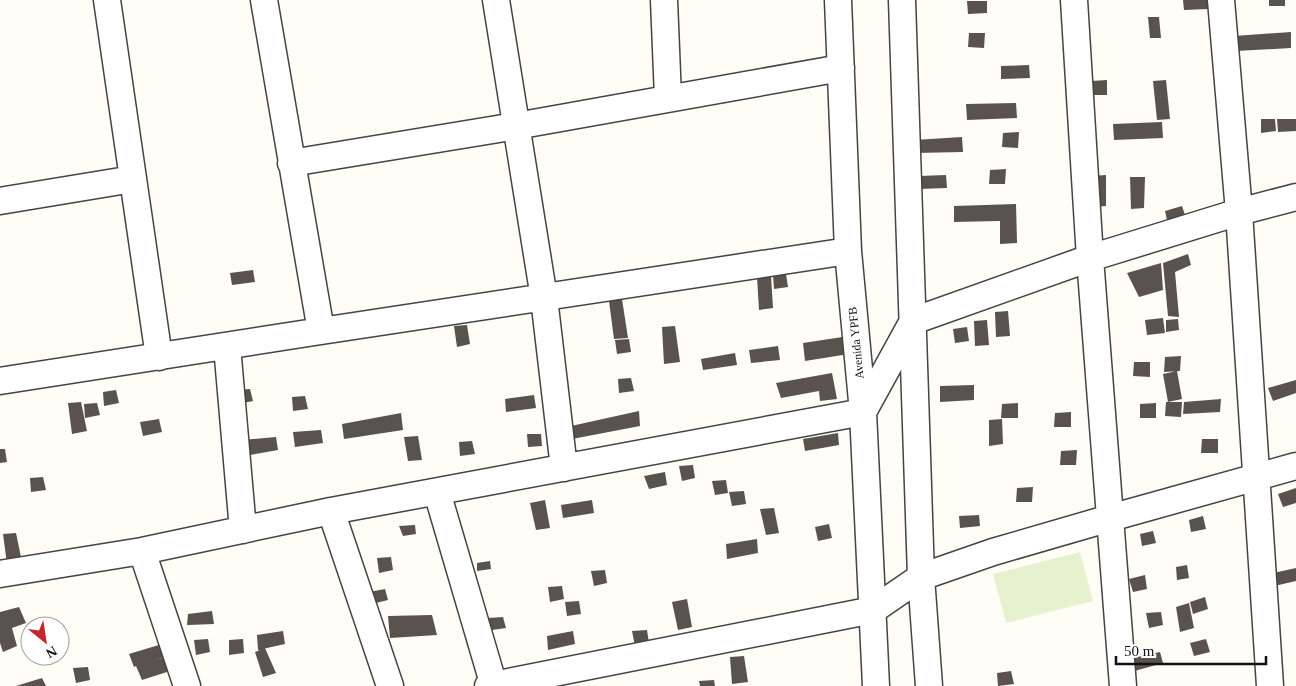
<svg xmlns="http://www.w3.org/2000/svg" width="1296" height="686" font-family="'Times New Roman',serif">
	<rect width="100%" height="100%" fill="#fffdf5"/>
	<path fill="#e6f2cf" d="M 1080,552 L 1093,601 L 1006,623 L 993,574 Z"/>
	<path fill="#5a524d" d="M 1183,0 L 1207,0 L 1208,9 L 1184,10 Z
		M 1269,0 L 1285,0 L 1285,6 L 1269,6 Z
		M 967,1 L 987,1 L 987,13 L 968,14 Z
		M 1148,17 L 1159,17 L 1161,38 L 1150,38 Z
		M 1291,32 L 1291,48 L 1236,51 L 1234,36 Z
		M 969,33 L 985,33 L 984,48 L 968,47 Z
		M 1029,65 L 1030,78 L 1001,79 L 1001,66 Z
		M 1107,80 L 1107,95 L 1090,95 L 1091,81 Z
		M 1166,80 L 1170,119 L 1157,120 L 1153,81 Z
		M 1016,103 L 1017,118 L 967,120 L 966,104 Z
		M 1261,119 L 1275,119 L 1276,131 L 1261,133 Z
		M 1277,119 L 1296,119 L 1296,131 L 1278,132 Z
		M 1162,122 L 1163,138 L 1114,140 L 1113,124 Z
		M 1019,132 L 1018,148 L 1002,147 L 1003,133 Z
		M 962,137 L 963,152 L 915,153 L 914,140 Z
		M 1006,169 L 1005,184 L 989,184 L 990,170 Z
		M 946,175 L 947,188 L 919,189 L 919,176 Z
		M 1106,175 L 1106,206 L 1093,207 L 1092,176 Z
		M 1130,177 L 1145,177 L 1144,208 L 1131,209 Z
		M 1016,204 L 1017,243 L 1000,244 L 1000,221 L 954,222 L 954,206 Z
		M 1182,206 L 1185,215 L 1167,220 L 1165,211 Z
		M 1188,254 L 1191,265 L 1175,272 L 1179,317 L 1168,316 L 1163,263 Z
		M 1161,263 L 1163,290 L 1139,297 L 1127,273 Z
		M 253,270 L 255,282 L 232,285 L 230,273 Z
		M 786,274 L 788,287 L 774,289 L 773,275 Z
		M 771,276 L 773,308 L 759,310 L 757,277 Z
		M 622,299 L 628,338 L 614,339 L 609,301 Z
		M 1008,311 L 1010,336 L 996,337 L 995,312 Z
		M 1163,318 L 1165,333 L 1147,335 L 1145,320 Z
		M 1178,319 L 1179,330 L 1166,332 L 1166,320 Z
		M 987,320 L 989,345 L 975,346 L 974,321 Z
		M 467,325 L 470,344 L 457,347 L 454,326 Z
		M 675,326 L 680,362 L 664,364 L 662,327 Z
		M 967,327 L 969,341 L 955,343 L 953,329 Z
		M 849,336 L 849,354 L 805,361 L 803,343 Z
		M 629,339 L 631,352 L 617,354 L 615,340 Z
		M 778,346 L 780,360 L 751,363 L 749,350 Z
		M 735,353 L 737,365 L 703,370 L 701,359 Z
		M 1181,356 L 1180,371 L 1164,372 L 1165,357 Z
		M 1134,362 L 1150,362 L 1150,377 L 1133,376 Z
		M 1177,371 L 1182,399 L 1168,402 L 1182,402 L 1181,417 L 1165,416 L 1166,402 L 1168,402 L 1163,374 Z
		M 832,373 L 837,399 L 820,401 L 819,391 L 781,398 L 776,383 Z
		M 631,378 L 634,391 L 619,393 L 618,379 Z
		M 1296,380 L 1296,393 L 1273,401 L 1268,388 Z
		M 974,385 L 974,400 L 940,402 L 940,386 Z
		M 250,389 L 253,401 L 238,404 L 237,390 Z
		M 116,390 L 119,403 L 104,406 L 103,392 Z
		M 534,395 L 536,408 L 506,412 L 505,399 Z
		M 305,396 L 308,409 L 293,411 L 292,397 Z
		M 1221,399 L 1220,412 L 1183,414 L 1184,402 Z
		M 81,402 L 87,431 L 72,434 L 68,403 Z
		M 97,403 L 100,415 L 85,418 L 84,404 Z
		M 1018,403 L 1018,418 L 1001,418 L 1002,404 Z
		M 1156,403 L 1156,418 L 1140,418 L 1140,404 Z
		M 639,411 L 640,426 L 572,439 L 571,426 Z
		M 1071,412 L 1071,427 L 1054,427 L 1055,413 Z
		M 401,413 L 403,430 L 344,439 L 342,424 Z
		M 159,419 L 162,432 L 143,436 L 140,422 Z
		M 1002,419 L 1003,444 L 989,446 L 989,420 Z
		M 321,430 L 323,443 L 295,447 L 293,432 Z
		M 838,433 L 839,445 L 805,451 L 803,439 Z
		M 527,434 L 541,434 L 542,446 L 528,447 Z
		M 418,436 L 422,460 L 408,461 L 404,437 Z
		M 276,437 L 278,450 L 244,456 L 242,440 Z
		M 1202,439 L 1218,439 L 1218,453 L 1201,453 Z
		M 472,441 L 475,454 L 460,456 L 459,442 Z
		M 0,449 L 5,449 L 7,462 L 0,463 Z
		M 1077,450 L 1076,465 L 1060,465 L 1061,451 Z
		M 693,465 L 695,478 L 682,481 L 679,466 Z
		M 665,472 L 667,485 L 649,489 L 644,476 Z
		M 43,477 L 46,490 L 31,492 L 30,478 Z
		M 726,480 L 728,493 L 715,495 L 712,481 Z
		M 1033,487 L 1032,502 L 1016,502 L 1017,488 Z
		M 1296,488 L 1296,503 L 1283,507 L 1278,494 Z
		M 744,491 L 746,504 L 732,506 L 729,492 Z
		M 545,500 L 550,528 L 536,530 L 530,503 Z
		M 592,500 L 594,513 L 563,518 L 561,505 Z
		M 774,508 L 779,533 L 766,535 L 760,509 Z
		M 979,515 L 980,526 L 960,528 L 959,516 Z
		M 1203,516 L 1206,529 L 1191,532 L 1189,520 Z
		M 829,524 L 832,538 L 818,541 L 815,527 Z
		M 415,525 L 416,534 L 403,536 L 399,526 Z
		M 1153,531 L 1156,543 L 1142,546 L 1140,534 Z
		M 16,533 L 22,562 L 7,564 L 3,534 Z
		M 757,539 L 758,553 L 727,559 L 726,544 Z
		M 391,557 L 393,570 L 379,573 L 377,558 Z
		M 490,561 L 491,569 L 477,571 L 477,563 Z
		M 1187,565 L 1189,578 L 1177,580 L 1176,567 Z
		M 1296,568 L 1296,581 L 1270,587 L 1269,574 Z
		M 605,570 L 607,583 L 594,586 L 591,571 Z
		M 1145,575 L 1147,589 L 1133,592 L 1129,579 Z
		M 562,586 L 564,599 L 550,602 L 548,587 Z
		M 385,589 L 388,600 L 372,604 L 369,592 Z
		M 1205,597 L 1208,609 L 1193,614 L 1190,602 Z
		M 687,599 L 692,627 L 678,630 L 672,602 Z
		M 579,601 L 581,614 L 567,616 L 565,602 Z
		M 1189,603 L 1194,628 L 1180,632 L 1176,607 Z
		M 19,607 L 26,623 L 12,628 L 17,646 L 3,652 L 0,643 L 0,612 Z
		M 212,611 L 214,624 L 187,625 L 188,614 Z
		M 1161,612 L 1163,625 L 1149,628 L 1146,613 Z
		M 432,615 L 437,635 L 390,638 L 388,616 Z
		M 503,617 L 506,628 L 492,630 L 488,618 Z
		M 647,630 L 649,643 L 635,646 L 632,631 Z
		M 283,631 L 285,644 L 258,650 L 257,635 Z
		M 573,631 L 575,644 L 548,650 L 547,636 Z
		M 208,639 L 210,652 L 196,655 L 194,640 Z
		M 243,639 L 244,653 L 229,655 L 229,640 Z
		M 1206,639 L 1210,652 L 1194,656 L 1190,643 Z
		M 162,644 L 164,657 L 155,660 L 165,657 L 170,671 L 142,680 L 136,666 L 134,667 L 129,654 Z
		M 265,648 L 276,673 L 263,677 L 255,652 Z
		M 1160,652 L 1163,663 L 1131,672 L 1128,659 Z
		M 744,656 L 748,682 L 732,684 L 730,657 Z
		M 88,667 L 90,680 L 76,683 L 73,668 Z
		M 1011,671 L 1014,684 L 998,686 L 997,673 Z
		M 42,678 L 46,686 L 16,686 Z
		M 714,680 L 715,686 L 700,686 L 699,681 Z"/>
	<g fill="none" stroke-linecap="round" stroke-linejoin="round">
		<defs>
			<path id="minor" d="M 107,0 L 159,357
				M 264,0 L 321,331
				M 496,0 L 544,298 L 564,468
				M 664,0 L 668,98
				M 838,0 L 848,251 L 863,412 L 876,686
				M 902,0 L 921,577 L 929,686
				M 1074,0 L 1090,258 L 1123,686
				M 1221,0 L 1239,212 L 1270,686
				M 291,163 L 516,126 L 841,68
				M 0,201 L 133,179
				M 227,346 L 243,530
				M 0,381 L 321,331 L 848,251
				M 863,412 L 913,321 L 1090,258 L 1239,212 L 1296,197
				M 437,492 L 494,686
				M 331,511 L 390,686
				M 142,551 L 187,686
				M 0,574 L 142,551 L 331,511 L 863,412
				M 488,686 L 873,610 L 921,577 L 993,552 L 1110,518 L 1296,466"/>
		</defs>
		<use href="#minor" stroke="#444" stroke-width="29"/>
		<use href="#minor" stroke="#fff" stroke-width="26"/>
	</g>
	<g text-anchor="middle" stroke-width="5" stroke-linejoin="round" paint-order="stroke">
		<g font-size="12" fill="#111" stroke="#fff">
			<text transform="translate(856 343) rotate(-96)" y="4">Avenida YPFB</text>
		</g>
	</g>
	<g transform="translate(45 641) rotate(150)"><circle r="24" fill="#ffffff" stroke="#a0a0a0"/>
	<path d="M0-4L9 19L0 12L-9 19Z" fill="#c4262e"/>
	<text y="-8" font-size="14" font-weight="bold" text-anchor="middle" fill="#111111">N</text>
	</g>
	<path d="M1116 656v8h150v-8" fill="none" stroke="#111111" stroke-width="2.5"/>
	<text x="1124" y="656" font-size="15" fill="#111111" stroke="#ffffff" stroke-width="4" paint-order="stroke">50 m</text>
</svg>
